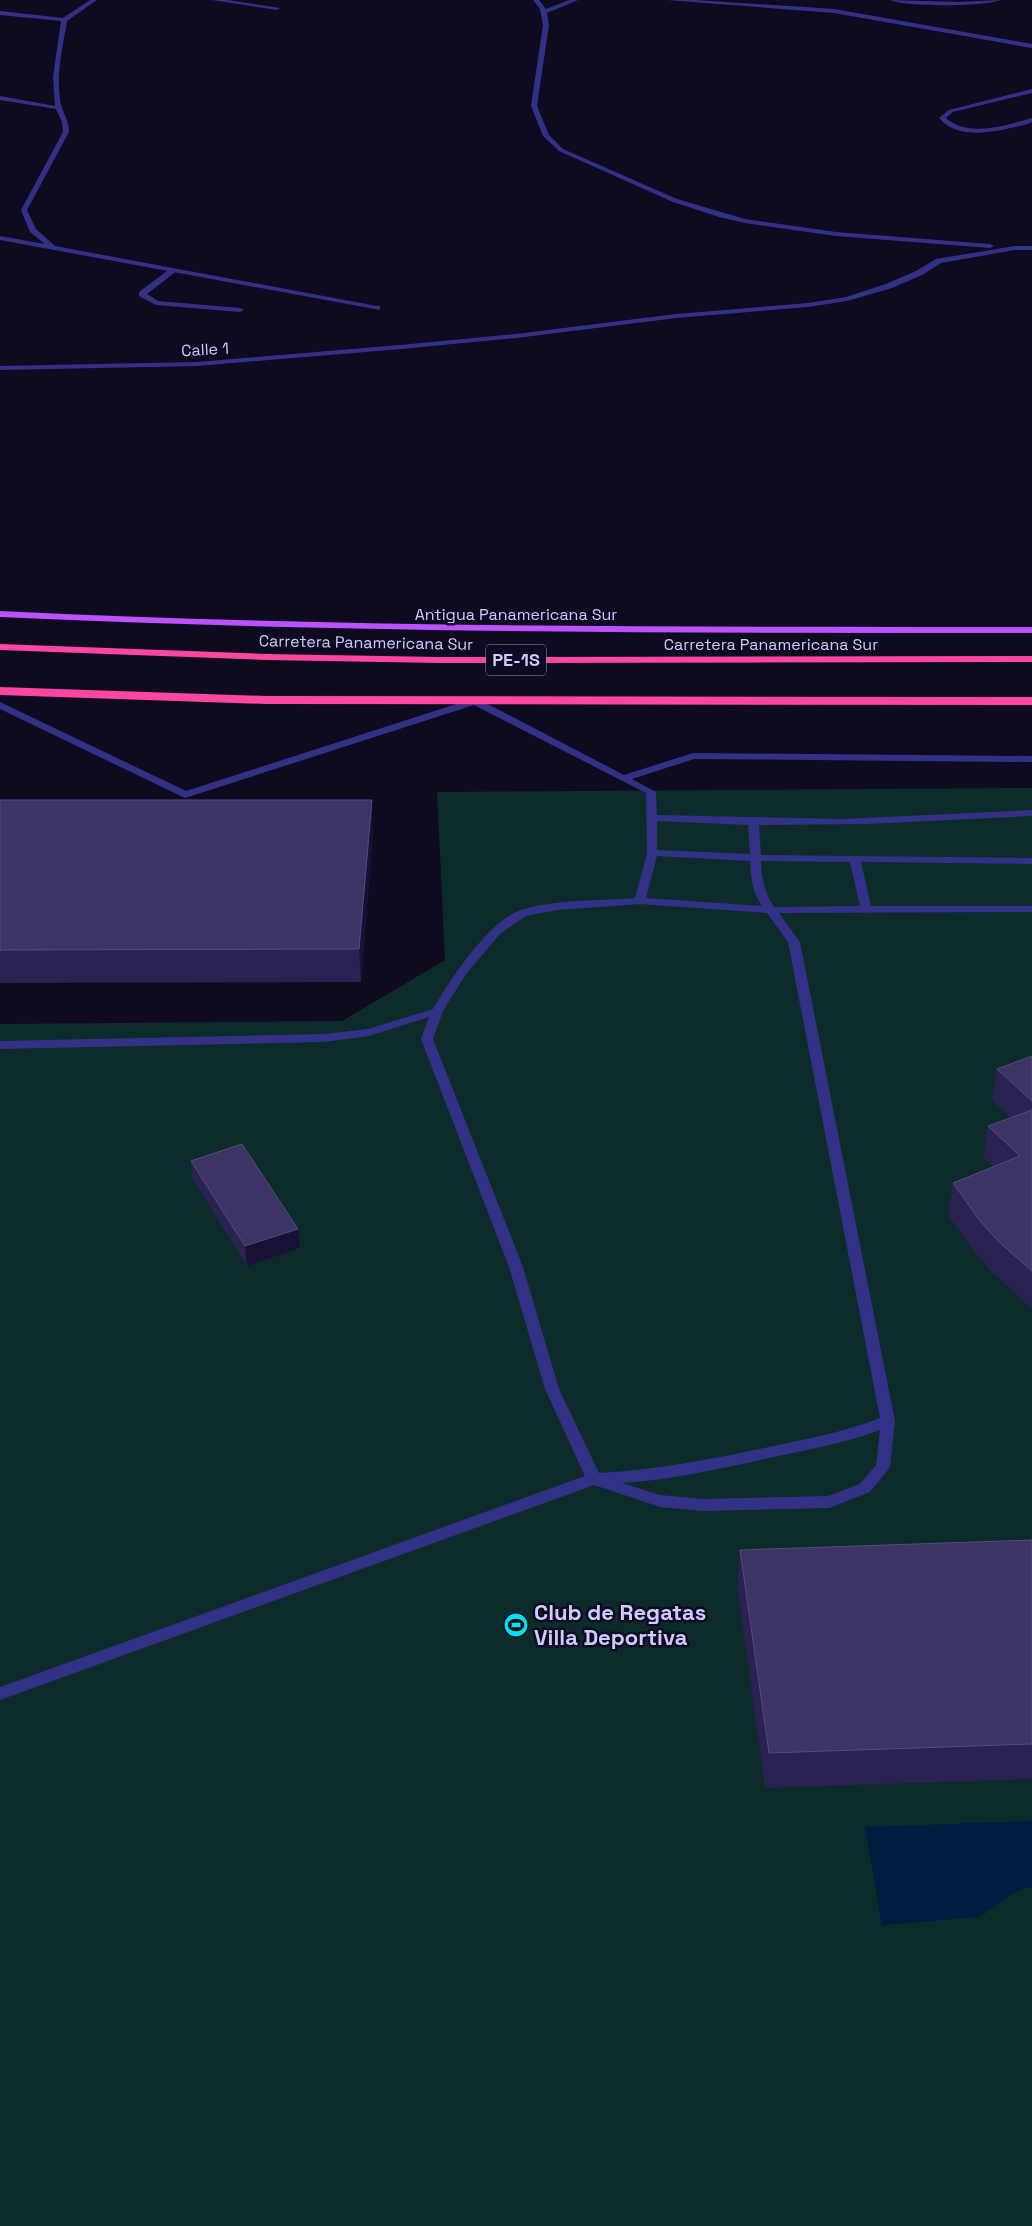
<svg xmlns="http://www.w3.org/2000/svg" width="1032" height="2226" font-family="'Space Grotesk',sans-serif">
	<rect width="100%" height="100%" fill="#0e0b21"/>
	<path fill="#0d2b2a" d="M 1032,788 L 1032,2226 L 0,2226 L 0,1024 L 342,1021 L 445,960 L 437,792 Z"/>
	<path fill="#041b40" d="M 1032,1821 L 1032,1888 L 1024,1888 L 1009,1896 L 980,1917 L 882,1925 L 865,1827 Z"/>
	<g fill="none" stroke-linecap="round" stroke-linejoin="round">
		<path fill="#333185" fill-rule="evenodd" d="M 212,0 L 228,0 L 280,8 L 277,10 Z
			M 533,0 L 539,0 L 546,9 L 569,0 L 578,0 L 547,13 L 549,25 L 537,106 L 549,135 L 563,149 L 677,199 L 745,219 L 836,232 L 990,244 L 994,246 L 990,248 L 836,236 L 745,223 L 719,217 L 673,202 L 559,151 L 543,136 L 531,106 L 543,25 L 540,9 Z
			M 667,0 L 695,0 L 834,9 L 1032,44 L 1032,48 L 834,13 Z
			M 1032,89 L 1032,93 L 953,112 L 946,118 C 967,138 1007,125 1032,118 L 1032,122 L 1027,124 C 1000,131 959,142 939,118 L 949,110 Z
			M 1015,246 L 1032,246 L 1032,250 L 1015,250 L 941,263 L 922,275 L 892,288 L 847,301 L 808,307 L 676,318 L 516,338 L 411,348 L 407,346 L 411,344 L 516,334 L 676,314 L 808,303 L 846,297 L 886,284 L 916,271 L 936,259 Z
			M 171,268 L 178,270 L 147,294 L 158,301 L 240,308 L 244,310 L 240,312 L 156,305 L 139,296 L 139,292 Z
			M 472,699 L 480,700 L 624,775 L 693,753 L 1032,756 L 1032,762 L 694,759 L 632,779 L 656,792 L 657,815 L 842,819 L 1032,810 L 1032,816 L 866,824 L 759,825 L 761,855 L 1032,858 L 1032,864 L 861,862 L 871,906 L 1032,906 L 1032,912 L 779,913 L 800,942 L 895,1421 L 890,1466 L 888,1470 L 870,1492 L 829,1508 L 703,1511 L 660,1507 L 594,1485 L 0,1700 L 0,1687 L 585,1476 L 545,1389 L 509,1267 L 421,1039 L 429,1017 L 369,1036 L 324,1042 L 0,1049 L 0,1041 L 324,1034 L 368,1029 L 433,1009 C 450,980 488,921 521,910 C 556,899 598,901 635,898 L 647,853 L 646,793 L 474,705 L 185,798 L 0,709 L 0,702 L 186,791 ZM 657,821 L 748,825 L 750,854 L 657,850 ZM 657,856 L 750,861 C 751,878 752,892 762,906 L 646,898 ZM 761,861 L 850,862 L 860,906 L 774,907 C 764,892 762,879 761,861 ZM 640,904 L 767,913 L 788,942 L 880,1418 C 844,1432 807,1439 769,1447 C 712,1459 657,1470 599,1473 L 559,1389 L 523,1267 L 433,1039 L 443,1011 L 466,974 L 501,933 L 526,916 L 557,910 ZM 880,1430 L 876,1465 L 860,1484 L 828,1496 L 703,1499 L 660,1495 L 622,1483 C 671,1480 718,1469 765,1459 C 804,1450 843,1444 880,1430 Z"/>
		<path fill="#333185" fill-rule="evenodd" d="M 90,0 L 97,0 L 67,21 C 63,46 56,73 60,99 C 61,111 69,119 69,132 L 27,210 L 36,229 L 55,246 L 377,306 L 380,306 L 380,310 L 0,240 L 0,236 L 45,244 L 30,232 L 21,210 L 63,132 L 62,122 L 56,109 L 0,100 L 0,96 L 55,106 L 53,77 L 61,21 L 0,15 L 0,11 L 63,18 Z
			M 890,0 L 958,2 L 1000,0 C 986,7 904,7 890,0 Z
			M 411,344 L 414,344 L 414,348 L 197,366 L 0,370 L 0,366 L 197,362 Z"/>
		<path fill="#bc52ff" fill-rule="evenodd" d="M 0,611 C 344,628 688,627 1032,627 L 1032,633 C 688,633 344,633 0,617 Z"/>
		<path fill="#ff46a1" fill-rule="evenodd" d="M 0,644 L 266,654 L 440,657 L 1032,656 L 1032,662 L 440,663 L 266,660 L 0,650 Z
			M 0,687 L 266,696 L 1032,697 L 1032,705 L 266,704 L 0,695 Z"/>
	</g>
	<path fill="#2a2251" d="M 0,800 L 373,831 L 361,982 L 0,983 Z
		M 1032,1056 L 1032,1309 L 994,1274 L 975,1253 L 948,1215 L 953,1183 L 993,1167 L 983,1157 L 988,1126 L 1011,1118 L 992,1100 L 997,1069 Z
		M 191,1161 L 298,1229 L 300,1248 L 247,1266 L 193,1180 Z
		M 1032,1540 L 1032,1779 L 765,1788 L 737,1585 L 740,1550 Z"/>
	<path fill="#181136" d="M 372,800 L 373,831 L 361,982 L 359,949 Z
		M 298,1229 L 300,1248 L 247,1266 L 245,1246 Z"/>
	<path fill="#3c3464" stroke="#534c7c" d="M 0,800 L 372,800 L 359,949 L 0,950 Z
		M 1032,1056 L 1032,1101 L 997,1069 Z
		M 1032,1110 L 1032,1271 L 999,1242 L 980,1221 L 953,1183 L 1020,1156 L 988,1126 Z
		M 242,1144 L 298,1229 L 245,1246 L 191,1161 Z
		M 1032,1540 L 1032,1744 L 769,1753 L 740,1550 Z"/>
	<defs>
		<symbol id="stadium-disc" viewBox="-11 -11 22 22"><circle r="9.5" fill="#00e1f6" stroke="#0e0b21"/><path d="M0-5a6.5 5 0 1 0 0 10a6.5 5 0 1 0 0-10ZM-3.5-1.8h7v3.6h-7Z" fill="#111"/></symbol>
	</defs>
	<g fill-rule="evenodd">
		<use href="#stadium-disc" x="502" y="1611" width="28" height="28"/>
	</g>
	<g text-anchor="middle" stroke-width="5" stroke-linejoin="round" paint-order="stroke">
		<g font-size="16" fill="#d0cbff" stroke="#0e0b21">
			<text transform="translate(205 349) rotate(-3)" y="6">Calle 1</text>
			<text x="516" y="620">Antigua Panamericana Sur</text>
			<text transform="translate(366 642) rotate(1)" y="6">Carretera Panamericana Sur</text>
			<text x="771" y="650">Carretera Panamericana Sur</text>
		</g>
		<rect fill="#0e0b21" stroke="#9691bc" stroke-width="1" x="486" y="644.5" width="60" height="31" rx="4"/>
		<g font-size="18" font-weight="bold" fill="#d0cbff">
			<text x="516" y="666">PE-1S</text>
		</g>
		<g font-size="22" font-weight="bold" fill="#d0cbff" stroke="#0e0b21" text-anchor="start">
			<text x="534" y="1620">Club de Regatas<tspan x="534" dy="25">Villa Deportiva</tspan></text>
		</g>
	</g>
</svg>
